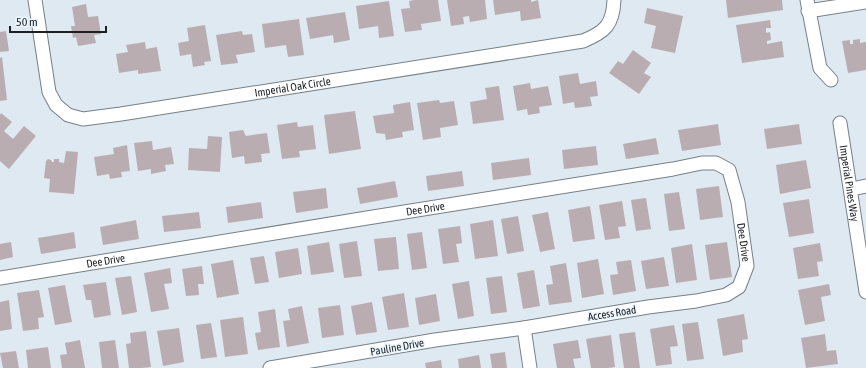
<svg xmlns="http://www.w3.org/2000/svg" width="866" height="368" font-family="'Asap Condensed',sans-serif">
	<rect width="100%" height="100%" fill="#dfe9f1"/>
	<path fill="#baadb1" d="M 414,0 L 438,0 L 441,21 L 421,24 L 422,30 L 405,32 L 401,9 L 410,8 L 409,1 Z
		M 447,0 L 485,0 L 487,19 L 470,22 L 469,16 L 463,17 L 464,24 L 451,26 Z
		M 493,0 L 531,0 L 531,2 L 538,0 L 541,18 L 521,21 L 520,11 L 495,15 Z
		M 726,0 L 782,0 L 783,10 L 728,18 Z
		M 389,1 L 394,36 L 379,38 L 378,26 L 359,29 L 356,6 Z
		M 86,4 L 88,17 L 98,16 L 101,34 L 94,35 L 96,43 L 78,46 L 76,37 L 73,38 L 71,26 L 75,26 L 72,7 Z
		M 647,8 L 683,16 L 675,53 L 651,48 L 656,26 L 644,23 Z
		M 345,12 L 350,40 L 334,43 L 333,35 L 310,39 L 306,18 Z
		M 299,19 L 304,55 L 288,57 L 286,45 L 265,48 L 262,24 Z
		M 770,20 L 771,28 L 766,28 L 766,33 L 770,32 L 771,40 L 767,41 L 767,44 L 782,41 L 784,57 L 742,63 L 736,25 Z
		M 205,25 L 211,61 L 204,62 L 205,65 L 193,67 L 191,54 L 180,56 L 178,43 L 189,41 L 187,28 Z
		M 6,31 L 9,51 L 0,52 L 0,32 Z
		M 242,31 L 243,35 L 252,34 L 255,52 L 236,55 L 238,63 L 221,65 L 216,35 Z
		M 860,39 L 860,43 L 866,42 L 866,70 L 848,73 L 842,41 L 850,40 L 850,44 L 853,44 L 853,40 Z
		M 145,42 L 146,49 L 157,47 L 161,71 L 138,74 L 138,70 L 119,73 L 116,54 L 128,52 L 126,45 Z
		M 633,50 L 651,63 L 644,73 L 651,77 L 639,94 L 609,73 L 618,61 L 623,64 Z
		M 2,57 L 7,100 L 0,101 L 0,58 Z
		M 578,73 L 580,84 L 596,81 L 598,96 L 590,97 L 592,106 L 575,108 L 574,102 L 563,104 L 559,76 Z
		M 530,83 L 531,89 L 548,86 L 552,105 L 539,107 L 540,113 L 528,115 L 527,109 L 517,111 L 513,86 Z
		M 499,86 L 504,120 L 473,124 L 470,102 L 487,99 L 485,88 Z
		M 439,100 L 440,103 L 454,101 L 458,125 L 440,128 L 441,137 L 423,140 L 417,103 Z
		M 410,102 L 414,130 L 402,132 L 403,137 L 386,140 L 385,134 L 376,133 L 373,116 L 394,113 L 393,105 Z
		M 355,111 L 361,149 L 329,154 L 324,115 Z
		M 1,113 L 12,122 L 4,131 L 13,139 L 24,126 L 36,136 L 9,169 L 0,161 L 0,115 Z
		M 297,122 L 298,127 L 313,125 L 316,149 L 299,151 L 300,157 L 282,159 L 277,125 Z
		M 718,124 L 721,145 L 682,151 L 678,130 Z
		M 799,124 L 802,144 L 767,149 L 764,129 Z
		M 243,130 L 246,136 L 267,133 L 270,153 L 261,154 L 262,162 L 245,164 L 244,156 L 232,158 L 229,132 Z
		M 208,136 L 222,137 L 220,172 L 188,170 L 189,148 L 207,149 Z
		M 656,138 L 659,154 L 626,159 L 623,144 Z
		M 152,141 L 153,150 L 171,147 L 174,164 L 165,165 L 166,171 L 151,174 L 151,169 L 138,171 L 134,143 Z
		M 127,145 L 130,171 L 121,172 L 122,177 L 110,179 L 109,174 L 97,176 L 94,157 L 114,154 L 113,148 Z
		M 596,146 L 598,165 L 564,169 L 562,150 Z
		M 66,151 L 78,152 L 74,194 L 49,192 L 50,179 L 44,178 L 46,161 L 48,159 L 51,160 L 52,162 L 54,162 L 54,159 L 59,159 L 59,162 L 64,163 Z
		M 529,158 L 531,175 L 493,180 L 491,163 Z
		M 806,160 L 811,188 L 780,194 L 776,165 Z
		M 462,171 L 464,186 L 428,191 L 426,176 Z
		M 395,181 L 398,197 L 360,204 L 357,188 Z
		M 719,186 L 723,217 L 700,220 L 696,189 Z
		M 326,188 L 328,208 L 296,213 L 293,192 Z
		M 679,192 L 685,229 L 669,231 L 664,194 Z
		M 646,198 L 651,229 L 636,231 L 631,200 Z
		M 809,199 L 814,233 L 789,237 L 783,203 Z
		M 622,201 L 626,226 L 618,227 L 620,238 L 605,240 L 599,205 Z
		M 261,202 L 263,218 L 228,223 L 226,207 Z
		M 590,206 L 595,239 L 573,242 L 568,210 Z
		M 199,212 L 201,228 L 164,232 L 162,216 Z
		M 548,212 L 555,249 L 540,252 L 532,215 Z
		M 518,216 L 524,251 L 507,254 L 501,219 Z
		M 136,220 L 139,239 L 103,245 L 100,227 Z
		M 493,220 L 498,256 L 475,259 L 470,224 Z
		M 460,226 L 462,243 L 456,244 L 459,262 L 443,264 L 438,229 Z
		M 74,232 L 76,248 L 41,254 L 38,238 Z
		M 422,232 L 427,268 L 412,270 L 407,234 Z
		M 396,237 L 399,269 L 378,271 L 374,239 Z
		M 357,241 L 362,276 L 344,278 L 339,244 Z
		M 11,242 L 13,257 L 0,260 L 0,244 Z
		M 329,242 L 334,272 L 311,275 L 307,246 Z
		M 727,242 L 732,277 L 710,280 L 705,245 Z
		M 820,243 L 823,261 L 817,262 L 819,276 L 798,279 L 793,248 Z
		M 692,244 L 697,280 L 676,283 L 671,248 Z
		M 298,248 L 302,274 L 279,278 L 275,252 Z
		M 264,256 L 269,282 L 255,284 L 250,258 Z
		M 664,257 L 669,286 L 646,289 L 641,261 Z
		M 598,259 L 604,294 L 582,298 L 577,263 Z
		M 233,260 L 239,294 L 217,298 L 211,264 Z
		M 631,260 L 636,291 L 613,295 L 610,275 L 618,274 L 616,262 Z
		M 566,263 L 572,302 L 549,305 L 546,285 L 553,284 L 550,266 Z
		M 202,266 L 204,284 L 198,284 L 199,295 L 186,296 L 182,269 Z
		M 170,268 L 172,283 L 164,284 L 169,309 L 151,312 L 144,273 Z
		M 534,270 L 540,306 L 523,309 L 517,273 Z
		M 131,276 L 137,312 L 122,315 L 115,278 Z
		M 502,276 L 507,312 L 491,314 L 486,278 Z
		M 469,281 L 474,316 L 458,319 L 452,284 Z
		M 106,282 L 111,315 L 94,318 L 91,300 L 86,300 L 83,285 Z
		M 829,284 L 831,295 L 821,297 L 825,321 L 805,325 L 798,290 Z
		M 65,285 L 72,322 L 55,325 L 48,288 Z
		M 39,290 L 44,317 L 38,318 L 39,329 L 23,331 L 17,293 Z
		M 404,293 L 409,327 L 388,330 L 382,297 Z
		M 436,294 L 440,321 L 419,325 L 415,298 Z
		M 9,300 L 12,329 L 0,331 L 0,302 Z
		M 372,302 L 377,332 L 356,335 L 351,306 Z
		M 340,305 L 344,335 L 322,338 L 318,308 Z
		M 302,306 L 309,343 L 287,347 L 283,321 L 290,320 L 288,309 Z
		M 275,309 L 280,347 L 258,350 L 255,333 L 261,332 L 258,312 Z
		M 744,314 L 748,339 L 742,340 L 743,352 L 723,356 L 717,319 Z
		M 243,317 L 248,354 L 225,357 L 220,320 Z
		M 698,322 L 704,359 L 687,361 L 682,324 Z
		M 211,323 L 217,357 L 201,359 L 196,325 Z
		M 674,325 L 678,346 L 670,347 L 672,364 L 656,366 L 650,329 Z
		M 179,328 L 184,362 L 163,366 L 157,331 Z
		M 146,331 L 151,367 L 142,368 L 129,368 L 126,344 L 131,343 L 130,333 Z
		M 635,332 L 640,368 L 624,368 L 619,334 Z
		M 825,334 L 827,351 L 836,350 L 838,364 L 806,368 L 801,338 Z
		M 611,335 L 615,367 L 608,368 L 591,368 L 586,339 Z
		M 80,340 L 85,368 L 62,368 L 60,355 L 67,354 L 65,343 Z
		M 115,340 L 119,368 L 102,368 L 99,342 Z
		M 578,340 L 581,358 L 573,359 L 575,368 L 557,368 L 553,344 Z
		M 48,347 L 51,368 L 28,368 L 26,350 Z
		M 16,351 L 19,368 L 3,368 L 0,353 Z
		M 505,352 L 507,368 L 492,368 L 490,354 Z
		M 479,355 L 481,368 L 459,368 L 458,359 Z
		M 441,360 L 442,368 L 426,368 L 425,363 Z"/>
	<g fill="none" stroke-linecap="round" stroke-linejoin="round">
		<defs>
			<g id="street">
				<path id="s1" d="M 35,0 L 49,92 L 56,105 L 68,115 L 83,119 L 121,114 L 583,41 C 605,32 613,25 614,0"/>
				<path d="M 807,0 L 820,68 L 831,80"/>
				<path d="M 808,11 L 866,2"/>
				<path id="s2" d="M 840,123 L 866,292"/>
				<path d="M 851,189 L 866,186"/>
				<path id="s3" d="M 0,278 L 367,218 L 673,169 L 702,163 L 716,163 L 729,170 L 738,202 L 747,266 L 739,287 L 726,295 L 696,301 L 648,307 L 524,328 L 435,340 L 270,368"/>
				<path d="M 524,328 L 530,368"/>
			</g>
		</defs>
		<use href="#street" stroke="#778087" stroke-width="15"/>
		<use href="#street" stroke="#fff" stroke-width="13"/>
	</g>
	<g text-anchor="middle" stroke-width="3.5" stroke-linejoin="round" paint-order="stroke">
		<g font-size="11" fill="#1c2023" stroke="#ecf6ff">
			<text dy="4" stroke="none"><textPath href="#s1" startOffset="351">Imperial Oak Circle</textPath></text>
			<text dy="4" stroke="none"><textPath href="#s2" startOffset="61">Imperial Pines Way</textPath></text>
			<text dy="4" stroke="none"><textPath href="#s3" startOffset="431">Dee Drive</textPath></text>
			<text dy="4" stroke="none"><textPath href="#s3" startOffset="814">Dee Drive</textPath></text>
			<text dy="4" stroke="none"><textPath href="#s3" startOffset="107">Dee Drive</textPath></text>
			<text transform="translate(612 313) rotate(-9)" y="4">Access Road</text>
			<text transform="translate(397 347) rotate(-10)" y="4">Pauline Drive</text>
		</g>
	</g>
	<path d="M10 26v6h96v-6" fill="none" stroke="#1c2023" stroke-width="2"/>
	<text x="16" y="26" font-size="12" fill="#1c2023" stroke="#ecf6ff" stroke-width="3" paint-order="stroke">50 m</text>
</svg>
